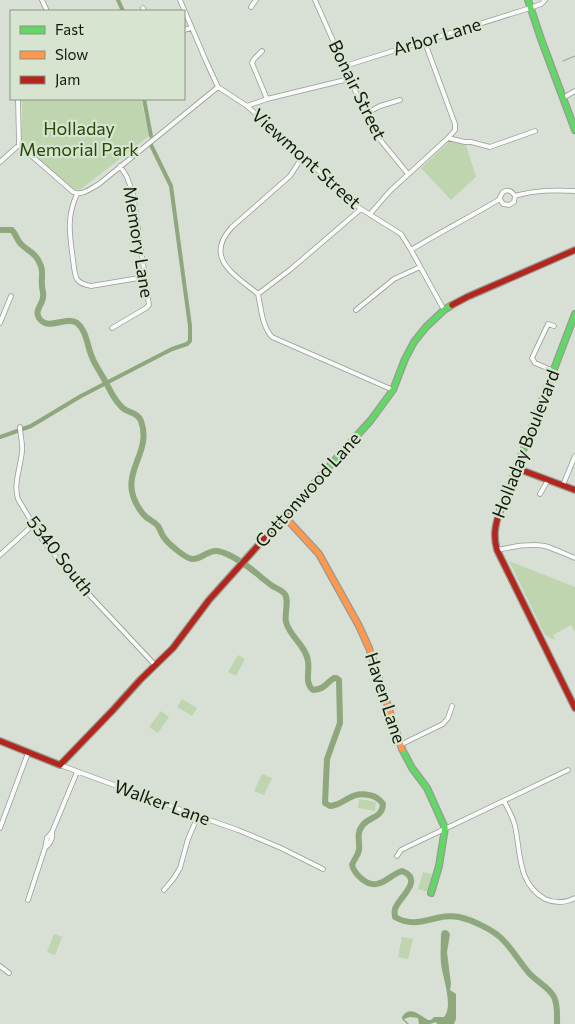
<svg xmlns="http://www.w3.org/2000/svg" width="575" height="1024" font-family="Commissioner,sans-serif">
	<rect width="100%" height="100%" fill="#d8dfd4"/>
	<path fill="#bfd5b0" d="M 22,99 L 141,99 L 149,136 L 85,186 L 80,190 L 73,189 L 25,147 L 22,140 Z
		M 450,141 L 466,145 L 476,177 L 451,200 L 421,168 Z
		M 509,561 L 575,587 L 575,632 L 571,625 L 553,635 L 555,640 L 545,635 Z
		M 238,655 L 245,659 L 236,676 L 228,672 Z
		M 182,699 L 197,708 L 192,716 L 177,707 Z
		M 161,711 L 169,717 L 158,733 L 149,727 Z
		M 262,774 L 272,778 L 264,795 L 254,791 Z
		M 359,799 L 376,802 L 375,811 L 358,808 Z
		M 423,872 L 432,874 L 428,892 L 418,889 Z
		M 54,934 L 62,937 L 55,955 L 47,952 Z
		M 402,937 L 413,939 L 408,959 L 398,957 Z"/>
	<path fill="#8ea77c" d="M 445,930 L 448,931 L 450,934 L 447,952 L 451,984 L 450,990 L 456,994 L 456,1019 L 454,1024 L 437,1024 L 436,1022 L 430,1024 L 419,1024 L 418,1018 L 410,1017 L 404,1019 L 409,1024 L 407,1024 L 402,1019 L 402,1017 C 410,1005 419,1015 428,1020 L 431,1020 L 434,1017 L 444,1017 C 454,1005 442,977 441,963 C 440,954 441,944 441,935 L 442,931 Z"/>
	<g fill="none" stroke-linecap="round" stroke-linejoin="round">
		<path stroke="#8ea77c" stroke-width="1" d="M 563,61 L 575,56"/>
		<path stroke="#8ea77c" stroke-width="4" d="M 118,0 L 123,11
			M 144,99 L 151,136
			M 0,437 L 31,426 L 81,396 L 172,349 L 187,344 L 190,341 L 190,326 L 171,186 L 151,145"/>
		<path stroke="#8ea77c" stroke-width="6" d="M 0,230 L 12,230 C 16,234 17,241 22,245 C 29,252 36,253 40,264 C 44,271 41,278 42,286 C 42,290 44,293 43,297 C 43,304 34,310 39,318 C 48,332 66,315 77,323 C 87,331 87,346 92,357 C 94,363 98,368 101,374 C 105,380 108,387 112,394 C 115,399 119,405 124,409 C 130,413 138,413 141,421 C 154,457 112,474 143,514 C 148,520 154,521 158,526 C 160,529 161,533 163,536 C 167,543 185,558 192,559 C 201,560 207,550 217,551 C 231,553 252,569 262,578 C 265,580 268,583 271,585 C 275,588 280,589 284,593 C 290,599 284,614 286,622 C 290,637 306,646 308,661 C 310,671 304,683 313,690 C 325,689 325,684 334,678 L 336,678 L 339,680 L 340,723 L 327,759 L 325,803 L 330,806 C 345,805 349,791 369,795 C 375,796 379,798 383,804 C 382,819 369,816 362,826 C 356,834 360,841 359,850 C 358,856 354,859 352,865 C 355,875 368,888 380,883 C 388,880 393,874 402,871 C 425,880 398,898 395,909 C 394,913 395,914 395,917 C 418,931 436,912 459,917 C 472,920 494,930 503,940 C 513,950 520,963 529,973 C 537,982 549,987 554,997 C 558,1005 557,1015 557,1024"/>
		<defs>
			<path id="street" d="M 42,0 L 47,11
				M 180,0 L 206,61 L 218,87 L 247,106 L 361,209 L 401,234 L 411,250 L 444,310
				M 315,0 L 373,131 L 408,174
				M 251,7 L 256,0
				M 143,8 L 144,11
				M 184,30 L 191,28
				M 262,51 L 254,59 L 252,63 L 267,99
				M 345,66 L 530,8 L 541,4 L 545,0
				M 563,98 L 575,91
				M 18,99 L 19,145
				M 247,106 L 267,99 L 349,79
				M 365,114 L 380,106 L 400,100
				M 448,138 L 465,142 L 471,142 L 490,147 L 535,131
				M 0,162 L 19,145 L 73,192 C 82,196 90,189 99,184 L 218,87
				M 77,194 C 66,218 70,235 73,260 C 74,265 74,274 77,279 C 80,284 86,285 91,286 L 145,277
				M 515,196 C 535,190 554,190 575,191
				M 370,214 L 390,191 L 448,138 L 455,130 L 455,124 L 424,40
				M 411,250 C 440,232 470,217 500,199 L 500,197 L 503,192 C 508,189 512,191 515,196 L 514,202 L 509,205 L 503,204 L 500,199
				M 258,294 C 235,275 203,258 232,227 L 290,176 L 303,156
				M 258,294 C 261,308 262,326 272,337 L 393,390
				M 258,294 L 291,269 L 361,209
				M 356,310 L 394,279 L 420,267
				M 0,323 L 11,296
				M 554,326 L 548,324 L 532,358 L 535,363 L 554,371
				M 112,328 L 146,308 L 149,305 L 133,194 L 127,177 L 120,166
				M 20,427 C 20,435 23,443 22,451 C 21,466 13,484 18,499 L 42,539 L 68,572 L 155,665
				M 563,485 L 575,456
				M 540,494 L 548,480
				M 497,550 C 512,547 530,543 545,546 C 555,549 565,554 575,558
				M 0,555 L 33,525
				M 400,745 L 443,724 L 448,718 L 452,706
				M 60,765 L 198,816 L 238,830 L 281,848 L 323,869
				M 504,801 C 508,809 513,817 515,826 C 521,853 517,883 545,899 C 556,904 565,903 575,898
				M 0,828 L 28,753
				M 46,847 C 51,843 53,839 52,832
				M 397,856 L 401,850 L 409,846 L 568,770
				M 164,890 L 174,878 L 180,868 L 188,839 L 198,816
				M 28,900 L 45,848 L 47,838 L 52,832 L 77,772
				M 0,966 L 9,973"/>
			<path id="fast" d="M 528,0 L 541,39 L 575,130
				M 290,510 L 371,420 L 393,390 L 405,359 L 414,342 L 426,327 L 444,310 L 452,305
				M 500,511 L 575,314
				M 402,749 L 412,768 L 427,788 L 445,828 L 439,866 L 431,893"/>
			<path id="slow" d="M 284,516 L 319,554 L 359,626 L 369,648 L 402,749"/>
			<path id="jam" d="M 452,305 L 467,297 L 575,250
				M 516,468 L 575,490
				M 500,511 C 495,525 493,536 497,550 L 575,708
				M 0,741 L 60,765 L 113,710 L 140,680 L 173,648 L 209,600 L 290,510"/>
		</defs>
		<use href="#street" stroke="#979c94" stroke-width="5.5"/>
		<use href="#fast" stroke="#979c94" stroke-width="8"/>
		<use href="#slow" stroke="#979c94" stroke-width="8"/>
		<use href="#jam" stroke="#979c94" stroke-width="8"/>
		<use href="#street" stroke="#f9faf9" stroke-width="4"/>
		<use href="#fast" stroke="#63d668" stroke-width="5.5"/>
		<use href="#slow" stroke="#ff974d" stroke-width="5.5"/>
		<use href="#jam" stroke="#b3261e" stroke-width="5.5"/>
	</g>
	<g text-anchor="middle" stroke-width="4.5" stroke-linejoin="round" paint-order="stroke">
		<g font-size="18" fill="#141811" stroke="#d7e4cf">
			<text transform="translate(437 37) rotate(-17)" y="6">Arbor Lane</text>
			<text transform="translate(357 90) rotate(64)" y="6">Bonair Street</text>
			<text transform="translate(306 159) rotate(42)" y="6">Viewmont Street</text>
			<text transform="translate(138 242) rotate(81)" y="6">Memory Lane</text>
			<text transform="translate(526 444) rotate(-69)" y="6">Holladay Boulevard</text>
			<text transform="translate(308 490) rotate(-48)" y="6">Cottonwood Lane</text>
			<text transform="translate(60 556) rotate(52)" y="6">5340 South</text>
			<text transform="translate(385 698) rotate(72)" y="6">Haven Lane</text>
			<text transform="translate(162 803) rotate(20)" y="6">Walker Lane</text>
		</g>
		<g font-size="18" fill="#284706" stroke="#d7e4cf">
			<text x="79" y="135">Holladay<tspan x="79" dy="21">Memorial Park</tspan></text>
		</g>
	</g>
	<rect x="10" y="10" width="175" height="90" fill="#d7e4cf" stroke="#899283"/>
	<rect x="20" y="26" width="25" height="8" fill="#63d668" stroke="#899283"/>
	<text x="55" y="35" font-size="15" fill="#141811">Fast</text>
	<rect x="20" y="51" width="25" height="8" fill="#ff974d" stroke="#899283"/>
	<text x="55" y="60" font-size="15" fill="#141811">Slow</text>
	<rect x="20" y="76" width="25" height="8" fill="#b3261e" stroke="#899283"/>
	<text x="55" y="85" font-size="15" fill="#141811">Jam</text>
</svg>
